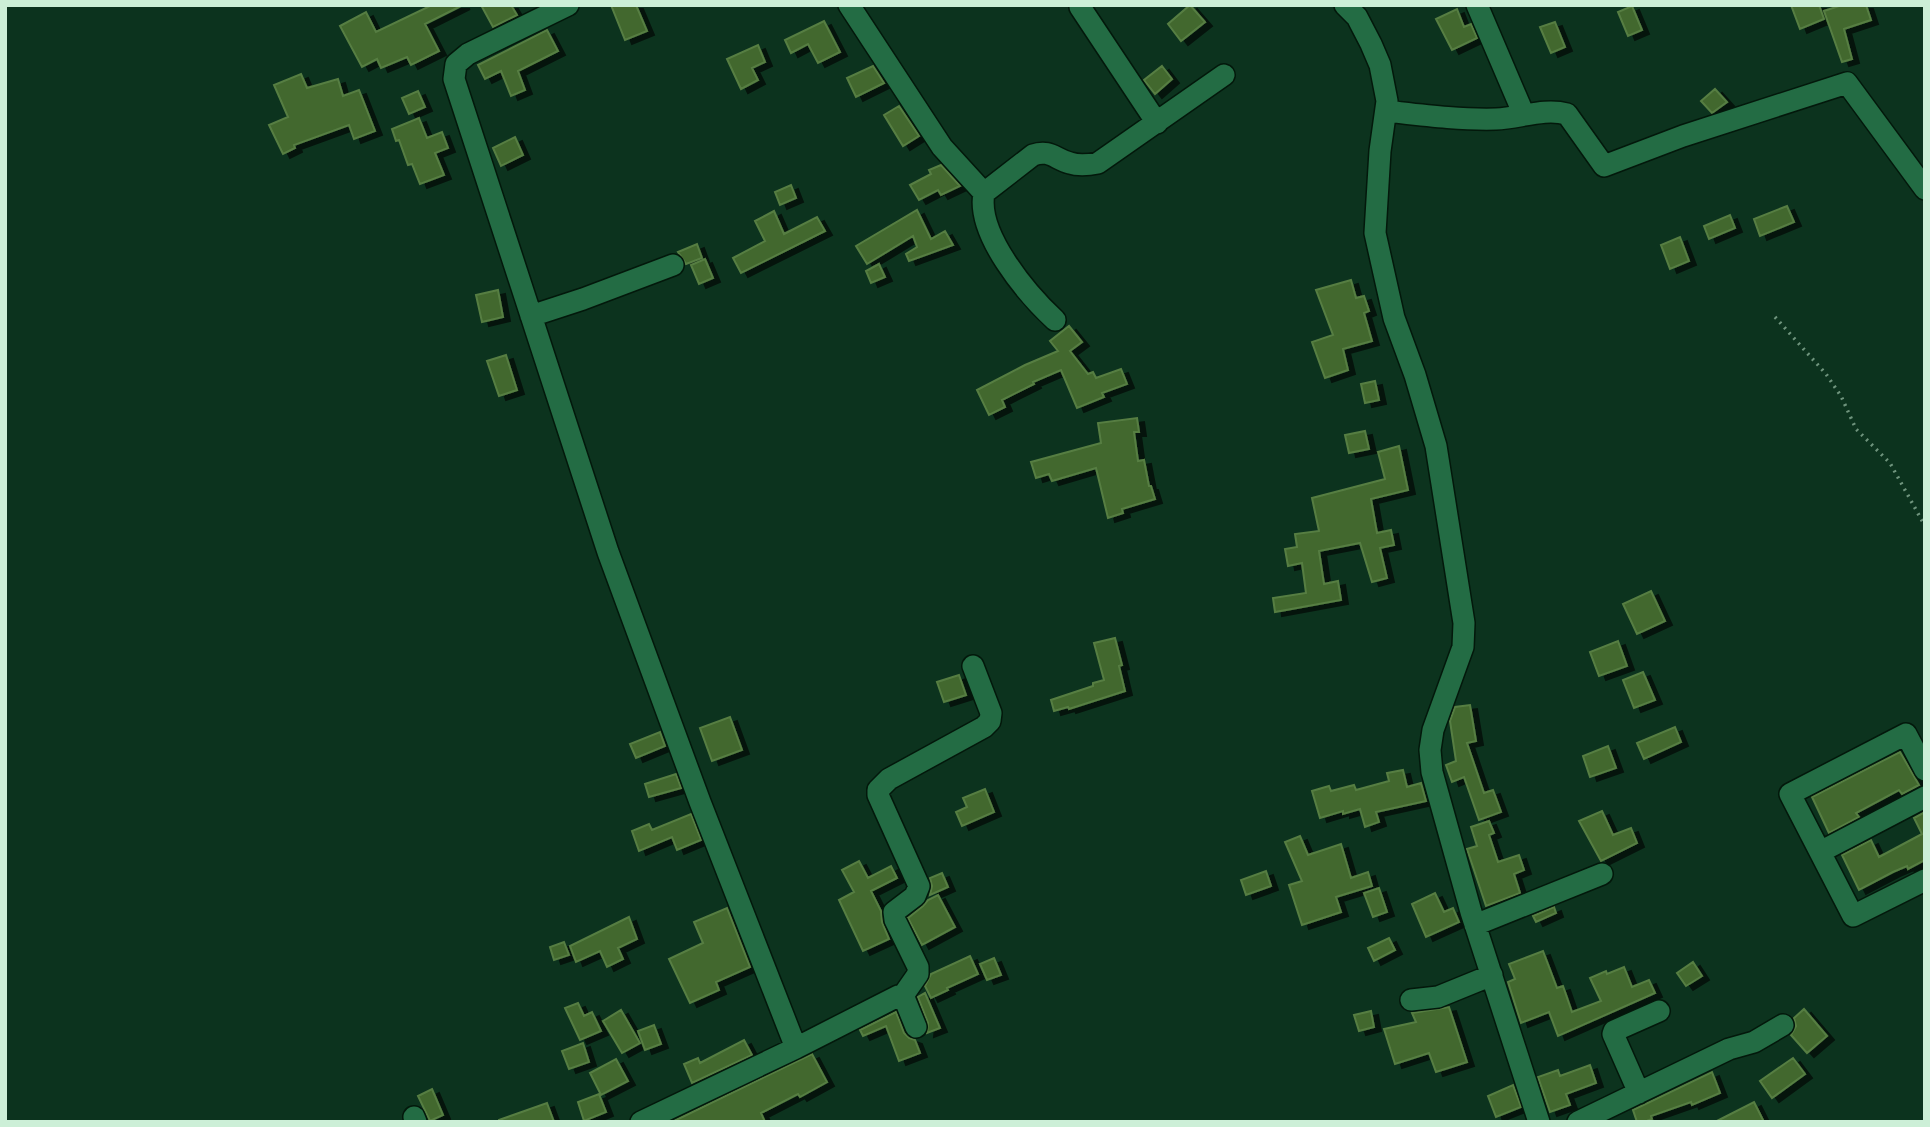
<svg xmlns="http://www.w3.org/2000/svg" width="1930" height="1127" font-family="'Exo 2',sans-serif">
	<defs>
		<filter id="shadow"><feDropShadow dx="7" dy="4" stdDeviation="0" flood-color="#0009"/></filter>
	</defs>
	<rect width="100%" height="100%" fill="#0c331e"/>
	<path fill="#42682e" stroke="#577e43" stroke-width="2" filter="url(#shadow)" d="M 432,5 L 463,5 L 425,24 L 439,51 L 411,65 L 407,57 L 381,68 L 377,59 L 362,67 L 340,26 L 366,12 L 376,32 Z
		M 481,5 L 511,5 L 517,15 L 493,27 Z
		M 611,5 L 636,5 L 647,31 L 625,40 Z
		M 1190,5 L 1205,22 L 1181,41 L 1168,24 Z
		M 1791,5 L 1819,5 L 1824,19 L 1800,29 Z
		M 1842,5 L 1866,5 L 1871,20 L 1844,29 L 1852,59 L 1842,62 L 1824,11 Z
		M 1632,6 L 1642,30 L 1628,36 L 1618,12 Z
		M 1457,9 L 1464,27 L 1471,24 L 1477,38 L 1452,50 L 1436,19 Z
		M 824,21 L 840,52 L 818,63 L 808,44 L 791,53 L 785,40 Z
		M 1555,22 L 1565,47 L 1551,53 L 1540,27 Z
		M 547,30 L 558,51 L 518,71 L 525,90 L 511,96 L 501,71 L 485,79 L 478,65 Z
		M 758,45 L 765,62 L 752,68 L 758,80 L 741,89 L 727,59 Z
		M 873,66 L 884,83 L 856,97 L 847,78 Z
		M 1162,66 L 1172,79 L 1155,94 L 1144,80 Z
		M 301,74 L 307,88 L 338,79 L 343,96 L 359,90 L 375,131 L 354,139 L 349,125 L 294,145 L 295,148 L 283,154 L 269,125 L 288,117 L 274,85 Z
		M 1715,89 L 1727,102 L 1712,113 L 1701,101 Z
		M 418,91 L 425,107 L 409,114 L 402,98 Z
		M 899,106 L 919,136 L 903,146 L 884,115 Z
		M 419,118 L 427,138 L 442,132 L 448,148 L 435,153 L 444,175 L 420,184 L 412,164 L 408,165 L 399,140 L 396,141 L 392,129 Z
		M 515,137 L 523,155 L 501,166 L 493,148 Z
		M 941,165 L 960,186 L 941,195 L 938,190 L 919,200 L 910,185 L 931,174 L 929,170 Z
		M 791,185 L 796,198 L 780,205 L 775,192 Z
		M 1787,206 L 1794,222 L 1760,236 L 1754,219 Z
		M 917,210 L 931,239 L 945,231 L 953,245 L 909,261 L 906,254 L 917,247 L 913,236 L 867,264 L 856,246 Z
		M 774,211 L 784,234 L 817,217 L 825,231 L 741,273 L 733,258 L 765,241 L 755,221 Z
		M 1730,215 L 1735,228 L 1709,239 L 1704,226 Z
		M 1680,237 L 1689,261 L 1670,269 L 1661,245 Z
		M 697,244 L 702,258 L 686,264 L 678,252 Z
		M 705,259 L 713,278 L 699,284 L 691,265 Z
		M 879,264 L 885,277 L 871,283 L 866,271 Z
		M 1351,280 L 1356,298 L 1364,296 L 1369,311 L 1364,313 L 1372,341 L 1343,349 L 1348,370 L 1325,378 L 1312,342 L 1333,335 L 1316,290 Z
		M 498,290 L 503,317 L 482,322 L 476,295 Z
		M 1069,326 L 1082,342 L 1070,351 L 1088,374 L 1093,372 L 1096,378 L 1121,369 L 1127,384 L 1102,393 L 1104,397 L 1077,408 L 1061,370 L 1033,382 L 1034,384 L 1002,400 L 1005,407 L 989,415 L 977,390 L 1025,365 L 1058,351 L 1050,341 Z
		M 506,355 L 517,390 L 499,396 L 487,361 Z
		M 1375,381 L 1379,400 L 1365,403 L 1361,384 Z
		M 1137,418 L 1139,432 L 1134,432 L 1138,461 L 1144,460 L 1149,486 L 1151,486 L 1155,499 L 1122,509 L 1123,513 L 1108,518 L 1096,468 L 1052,481 L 1049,474 L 1036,478 L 1031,462 L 1101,443 L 1098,423 Z
		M 1365,431 L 1369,449 L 1349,453 L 1345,435 Z
		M 1399,446 L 1408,490 L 1371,499 L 1377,533 L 1391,530 L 1394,545 L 1380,548 L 1387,578 L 1372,582 L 1360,543 L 1319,551 L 1324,584 L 1338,581 L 1341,600 L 1275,612 L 1273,598 L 1306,593 L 1302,563 L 1288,566 L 1285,549 L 1297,547 L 1295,534 L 1319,531 L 1312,498 L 1385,479 L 1378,452 Z
		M 1651,591 L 1665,621 L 1637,634 L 1623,604 Z
		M 1115,638 L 1122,665 L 1119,666 L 1125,691 L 1069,709 L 1068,707 L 1054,711 L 1051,700 L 1093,686 L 1093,683 L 1104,680 L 1094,643 Z
		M 1618,641 L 1627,666 L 1599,676 L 1590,652 Z
		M 1643,672 L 1655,700 L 1634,708 L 1623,680 Z
		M 959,675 L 966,695 L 944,702 L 937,682 Z
		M 1470,705 L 1476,741 L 1467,743 L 1484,793 L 1493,790 L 1501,812 L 1479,820 L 1464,777 L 1452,782 L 1446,765 L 1456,761 L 1450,721 L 1455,707 Z
		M 730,717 L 742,750 L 712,761 L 700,728 Z
		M 1675,727 L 1681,742 L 1644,759 L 1637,743 Z
		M 660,732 L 665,746 L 636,758 L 630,744 Z
		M 1608,746 L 1616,768 L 1590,777 L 1583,756 Z
		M 1900,752 L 1919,785 L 1902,794 L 1899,790 L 1856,813 L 1859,817 L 1829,833 L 1812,797 Z
		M 1403,770 L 1407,787 L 1421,783 L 1426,801 L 1376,812 L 1379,822 L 1365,827 L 1360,809 L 1343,814 L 1343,811 L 1320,818 L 1312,791 L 1329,786 L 1331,791 L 1354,785 L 1356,790 L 1389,781 L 1387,773 Z
		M 676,774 L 681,788 L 649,797 L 645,784 Z
		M 985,789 L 994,812 L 962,826 L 956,812 L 967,807 L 963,798 Z
		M 1602,811 L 1613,835 L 1631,828 L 1637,843 L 1601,861 L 1579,821 Z
		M 1925,812 L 1925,860 L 1908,869 L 1907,866 L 1893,872 L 1859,890 L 1842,855 L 1871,840 L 1879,857 L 1922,834 L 1914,818 Z
		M 691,814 L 701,840 L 677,850 L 672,837 L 639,851 L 632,831 L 649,824 L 652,830 Z
		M 1489,821 L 1494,833 L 1489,835 L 1498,862 L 1519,855 L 1524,870 L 1514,874 L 1520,893 L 1486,906 L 1467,849 L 1477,846 L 1471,827 Z
		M 1300,836 L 1308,855 L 1341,844 L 1351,878 L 1368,872 L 1372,886 L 1336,897 L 1341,912 L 1302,925 L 1289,885 L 1302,881 L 1285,842 Z
		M 859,861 L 868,878 L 891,866 L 897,878 L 871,891 L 881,911 L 882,922 L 889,939 L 863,951 L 839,900 L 854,892 L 842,870 Z
		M 1266,871 L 1271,886 L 1246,895 L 1241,880 Z
		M 942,873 L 948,887 L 930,895 L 932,886 L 930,878 Z
		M 1379,888 L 1387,912 L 1373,917 L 1364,893 Z
		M 1435,893 L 1444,912 L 1453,908 L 1459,922 L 1426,937 L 1412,904 Z
		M 938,895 L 955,927 L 922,945 L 908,918 L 923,906 L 928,900 Z
		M 1554,907 L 1556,913 L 1536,922 L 1533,916 Z
		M 727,908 L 750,967 L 716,982 L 719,990 L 690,1003 L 669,959 L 703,943 L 694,922 Z
		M 629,917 L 637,939 L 618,948 L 623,959 L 607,967 L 600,951 L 576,962 L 570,946 Z
		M 1389,938 L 1395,950 L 1374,961 L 1368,948 Z
		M 564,942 L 569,955 L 554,960 L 550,947 Z
		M 1543,951 L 1557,988 L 1563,986 L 1572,1012 L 1601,1001 L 1590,978 L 1606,971 L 1607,974 L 1624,967 L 1632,987 L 1649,980 L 1655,993 L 1558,1036 L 1549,1012 L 1521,1023 L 1508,982 L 1515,979 L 1509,964 Z
		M 970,956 L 978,974 L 947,988 L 948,990 L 931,998 L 925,986 L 931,974 Z
		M 994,958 L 1001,975 L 987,980 L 980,964 Z
		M 1693,962 L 1702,976 L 1686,986 L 1677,973 Z
		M 925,993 L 940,1028 L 927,1033 L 928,1023 L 918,997 Z
		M 578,1003 L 584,1016 L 592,1012 L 601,1031 L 580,1040 L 565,1008 Z
		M 1449,1007 L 1467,1062 L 1436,1072 L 1429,1053 L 1395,1064 L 1384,1029 L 1416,1022 L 1412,1013 Z
		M 1804,1009 L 1827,1036 L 1807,1053 L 1791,1035 L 1796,1026 L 1794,1018 Z
		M 621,1010 L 640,1043 L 622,1053 L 603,1021 Z
		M 1371,1011 L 1374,1027 L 1359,1031 L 1354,1015 Z
		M 896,1012 L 904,1033 L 909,1038 L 915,1040 L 920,1053 L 899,1061 L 886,1026 L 863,1036 L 860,1030 Z
		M 654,1025 L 661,1044 L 645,1050 L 638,1031 Z
		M 744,1040 L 752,1055 L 692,1083 L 684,1064 L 698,1058 L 700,1063 Z
		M 583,1043 L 589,1062 L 569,1069 L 562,1051 Z
		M 812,1054 L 827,1082 L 800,1097 L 798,1094 L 761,1113 L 765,1122 L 672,1122 Z
		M 1793,1058 L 1805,1074 L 1772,1098 L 1760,1081 Z
		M 616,1059 L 628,1081 L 601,1095 L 590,1073 Z
		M 1590,1065 L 1596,1083 L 1566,1094 L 1570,1105 L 1550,1112 L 1538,1077 L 1558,1070 L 1560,1076 Z
		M 1712,1072 L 1720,1093 L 1692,1105 L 1691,1102 L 1651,1116 L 1652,1119 L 1644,1122 L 1637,1122 L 1633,1110 Z
		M 1513,1085 L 1521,1107 L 1496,1117 L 1488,1096 Z
		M 432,1089 L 443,1115 L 430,1121 L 418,1096 Z
		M 599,1094 L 606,1112 L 584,1121 L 578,1102 Z
		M 1754,1102 L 1764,1122 L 1715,1122 Z
		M 547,1103 L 554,1122 L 499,1122 L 499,1120 Z"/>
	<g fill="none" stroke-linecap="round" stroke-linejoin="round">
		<defs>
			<path id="street" d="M 568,5 L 468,54 L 456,64 L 454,79 L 608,552 L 700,802 L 796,1048
				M 849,5 L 942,147 L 984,193
				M 1345,5 L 1357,17 L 1371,44 L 1380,65 L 1387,101 L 1380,151 L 1375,233 L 1394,318 L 1415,375 L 1436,446 L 1464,623 L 1463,647 L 1433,730 L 1430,750 L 1432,772 L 1471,912 L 1539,1122
				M 1477,5 L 1524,115
				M 1080,7 L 1157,123
				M 1386,111 C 1422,115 1459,120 1496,119 C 1520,118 1544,108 1567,114 L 1604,166 L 1683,136 L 1847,83 L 1925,189
				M 531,316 L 583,299 L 673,265
				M 1055,320 C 1027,294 976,234 984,193 L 1033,155 C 1050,149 1055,159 1070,163 C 1079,166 1088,165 1098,163 L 1224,75
				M 1925,770 L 1906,734 L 1790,794 L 1853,916 L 1925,880
				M 1820,852 L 1925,797
				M 1475,925 L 1602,874
				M 902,997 L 918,974 L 918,967 L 895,920 L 894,912 L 915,896 L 919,886 L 878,795 L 878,790 L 889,779 L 984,727 L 990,721 L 991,713 L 973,666
				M 1411,1000 L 1438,997 L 1492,975
				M 1639,1093 L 1613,1034 L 1614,1031 L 1659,1011
				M 414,1117 L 416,1122
				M 641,1122 L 796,1048 L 898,996 L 905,1000 L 916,1027
				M 1578,1122 L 1729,1049 L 1754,1042 L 1783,1025"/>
		</defs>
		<use href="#street" stroke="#03180b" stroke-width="24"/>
		<path stroke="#6f947d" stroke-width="3.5" stroke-dasharray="2 5" stroke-linecap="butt" d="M 1775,317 L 1826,374 L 1841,396 L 1856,429 L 1890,463 L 1925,526"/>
		<use href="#street" stroke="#236c44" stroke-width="21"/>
	</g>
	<rect width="1930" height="1127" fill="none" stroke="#ccefd7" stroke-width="14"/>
</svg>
